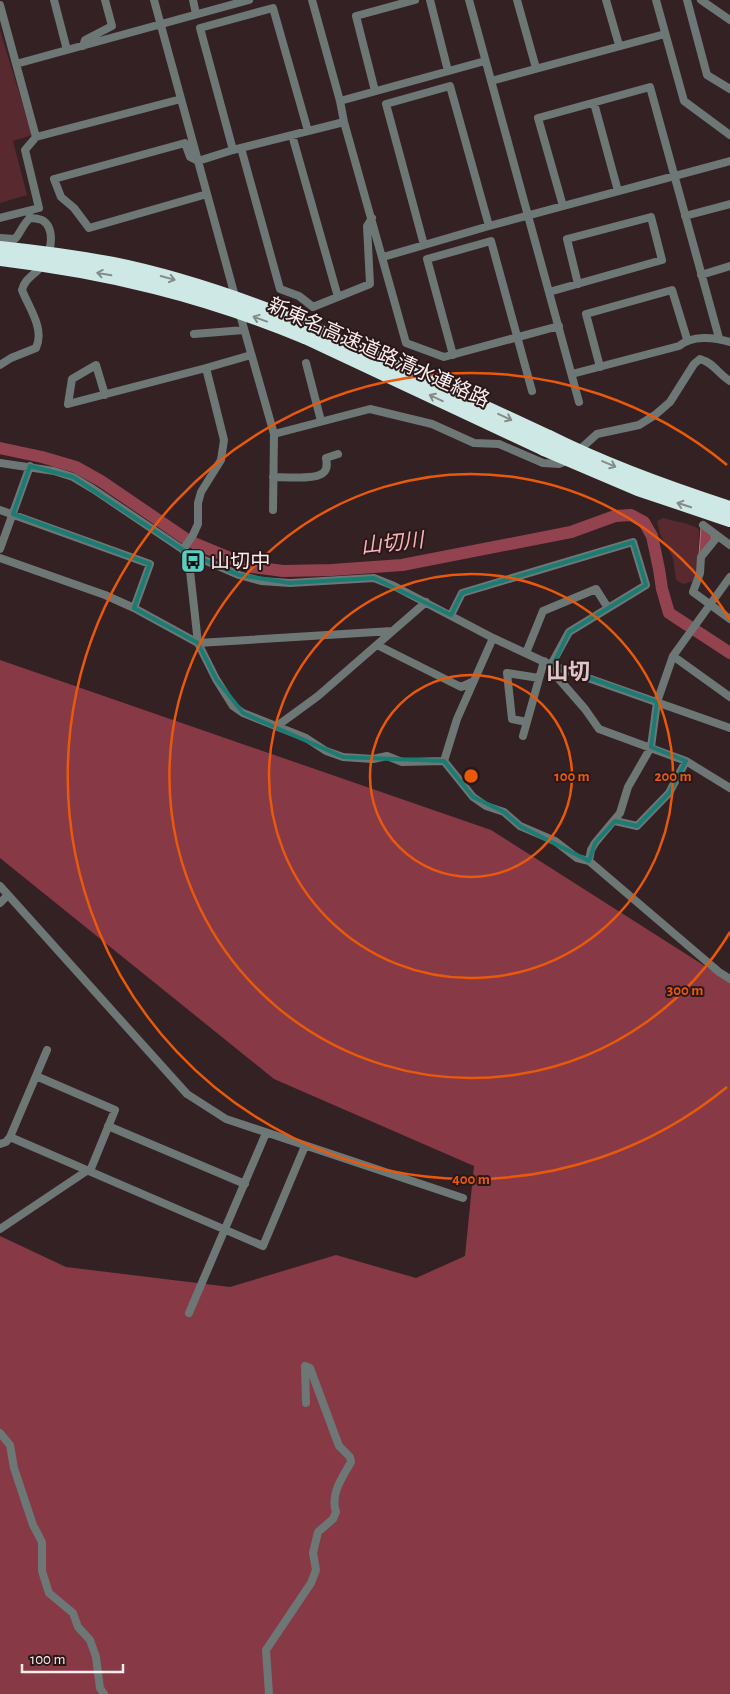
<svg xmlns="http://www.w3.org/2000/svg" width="730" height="1694" font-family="'Alegreya Sans','Noto Sans JP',sans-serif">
	<rect width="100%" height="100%" fill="#342123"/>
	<path fill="#58292f" d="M 0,30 L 32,135 L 13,141 L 27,195 L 0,203 Z
		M 663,518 C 676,522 687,522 699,529 L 698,569 L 693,581 L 683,584 L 676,580 L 673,558 L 660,534 L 657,521 Z"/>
	<path fill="#883946" d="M 0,660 L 491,830 L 730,982 L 730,1694 L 0,1694 L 0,1236 L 66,1267 L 230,1287 L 336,1255 L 416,1278 L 465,1256 L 474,1166 L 274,1079 L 0,858 Z"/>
	<path fill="#93434f" stroke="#b2767f" d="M 701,527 L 711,535 L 712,539 L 699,555 Z"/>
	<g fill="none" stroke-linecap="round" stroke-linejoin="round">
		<path stroke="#93434f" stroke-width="12" d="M 0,448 L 42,457 L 76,467 L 101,481 L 189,541 L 252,567 L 283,571 L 332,570 L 402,565 L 571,532 L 615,516 L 631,515 L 644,522 L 652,536 L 659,569 L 662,589 L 669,613 L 730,653"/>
		<path stroke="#6d7775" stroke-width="8" d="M 54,0 L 67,50
			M 154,0 L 236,300
			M 193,0 L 196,14
			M 312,0 L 340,101 L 344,122 L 406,343 L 444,357 L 559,326
			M 430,0 L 448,71
			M 469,0 L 579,402
			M 517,0 L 536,68
			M 606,0 L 619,45
			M 656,0 L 684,101 L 730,135
			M 687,0 L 707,75 L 730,89
			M 701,0 L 730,20
			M 0,5 L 36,137
			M 83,46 L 85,40 L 112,26 L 105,0
			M 16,64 L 249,0
			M 491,81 L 665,34
			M 375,91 L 356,16 L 415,0
			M 340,101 L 485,61
			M 594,103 L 618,191
			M 292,135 L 338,297
			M 241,148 L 280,289 L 299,296 L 313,307 L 370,284 L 367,226 L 372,218
			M 233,150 L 200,28 L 273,8 L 308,131
			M 207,194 L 89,228 L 74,208 L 61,197 L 54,179 L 185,143 L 190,157 L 198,161 L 233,150 L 344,122
			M 563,206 L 538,118 L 650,87 L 719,338
			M 685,216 L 730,204
			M 0,218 L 39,208 L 25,150 L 36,137 L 181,99
			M 0,238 L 15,239 C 21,232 23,224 30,218
			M 424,245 L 386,104 L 450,86 L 489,226
			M 383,257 L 489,226 L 730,161
			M 701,275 L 730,266
			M 549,292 L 662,260 L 651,217 L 567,239 L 578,284
			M 239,311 L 274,434 L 273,510
			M 194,334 L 244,330
			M 453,355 L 427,259 L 491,241 L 532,391
			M 306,363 L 321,421
			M 0,365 L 11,358 L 36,348 C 45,329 29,308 22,290 C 25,277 37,274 44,263 C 51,253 56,228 42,220 C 39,219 33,218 30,218 L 29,211
			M 600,367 L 586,314 L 672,290 L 687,339
			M 572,374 L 679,346 C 692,335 714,337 730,342
			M 105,395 L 96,365 L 72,379 L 68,404 L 206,368
			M 274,434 L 370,409 L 432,424 L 474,443 L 499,444 L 543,463 L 559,464 L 570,460
			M 577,452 L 597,434 L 639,425 L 655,415 L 670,402 L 694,364 L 700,359 C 714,363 718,374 730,381
			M 0,463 L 54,471 L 73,477 L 93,489 L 188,553 L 239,575 L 261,581 L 290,583 L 374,578 L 394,586 L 493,638 L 551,665 L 730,728
			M 273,477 C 284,477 315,480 323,473 C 328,469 327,463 326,458 L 338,454
			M 0,510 L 150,564 L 134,608
			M 703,525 L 730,545
			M 718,536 L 701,557 L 700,573 L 693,592 L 730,619
			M 0,549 L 30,466
			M 183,550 L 193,535 L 198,524 L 198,503 L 201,492 L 221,460 L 224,440 L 206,368 L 251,355
			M 188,553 L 198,643 L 216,679 L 233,706 L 243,713 L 306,738 L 326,751 L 343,757 L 373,759 L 387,756 L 402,762 L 444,761
			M 0,558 L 105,595 L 134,608 L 198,643 L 392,631
			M 451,615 L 462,593 L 633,542 L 646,585 L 569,632 L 551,665 L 551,670 L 585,709 L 599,729 L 686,761 L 730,788
			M 377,645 L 461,687 L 472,682
			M 526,653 L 543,611 L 596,589 L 608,608
			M 673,656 L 730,697
			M 527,722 L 512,719 L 507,673 L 539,678
			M 277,726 L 318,696 L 426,602
			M 523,736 L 544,661
			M 444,761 L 473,797 L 486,806 L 504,812 L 520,826 L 555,841 L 577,858 L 589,861 L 719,972 L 730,979
			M 444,761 L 457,719 L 493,638
			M 615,821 L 637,826 L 669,793 L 686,761
			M 589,861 L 591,850 L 595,843 L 620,813 L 628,787 L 651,747 L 657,702 L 673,656 L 730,577
			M 0,886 L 187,1094 L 226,1119 L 463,1198
			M 0,903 L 8,895
			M 36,1076 L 115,1110 L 90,1171
			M 108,1126 L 245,1184
			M 10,1137 L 263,1246 L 305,1146
			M 0,1144 L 6,1142 L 10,1137 L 47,1050
			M 0,1229 L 88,1170
			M 189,1313 L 266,1133
			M 0,1433 L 10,1445 L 14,1468 L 33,1525 L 42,1542 L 42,1571 L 49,1593 L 73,1613 L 78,1627 L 90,1640 L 96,1657 L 100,1688 L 104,1694
			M 269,1694 L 266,1650 L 311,1583 L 316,1570 L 313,1553 L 318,1532 L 333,1519 L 336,1512 C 330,1494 342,1478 351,1462 L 350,1457 L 339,1446 L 310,1368 L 305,1366 L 306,1403"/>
		<path stroke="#cee9e5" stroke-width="14" d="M 302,323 L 549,437
			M 305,337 L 544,449"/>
		<path stroke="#cee9e5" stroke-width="14" d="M 0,248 C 38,252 76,257 113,264 C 178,277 241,299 302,323
			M 0,259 C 108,272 204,295 305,337
			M 549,437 C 607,466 668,488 730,508
			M 544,449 L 638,489 L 730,520"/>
	</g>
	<defs><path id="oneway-shaft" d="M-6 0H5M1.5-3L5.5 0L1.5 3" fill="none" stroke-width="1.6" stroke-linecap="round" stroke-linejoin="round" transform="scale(1.25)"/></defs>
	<g stroke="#848b89">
		<use href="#oneway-shaft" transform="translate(104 274) rotate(-170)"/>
		<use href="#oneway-shaft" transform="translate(168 278) rotate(15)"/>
		<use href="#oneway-shaft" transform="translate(260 319) rotate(-160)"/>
		<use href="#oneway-shaft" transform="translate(436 398) rotate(-155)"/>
		<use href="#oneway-shaft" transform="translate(505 417) rotate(25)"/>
		<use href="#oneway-shaft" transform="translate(609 464) rotate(23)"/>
		<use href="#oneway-shaft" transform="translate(684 505) rotate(-162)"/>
	</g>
	<path fill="none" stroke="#1b7c74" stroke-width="4" stroke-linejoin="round" d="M 30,466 L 73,477 L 188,553 L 239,575 L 290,583 L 374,578 L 451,615 L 462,593 L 633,542 L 646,585 L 569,632 L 553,665 L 657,702 L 651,747 L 686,761 L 669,793 L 637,826 L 615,821 L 595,843 L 589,861 L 520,826 L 504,812 L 473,797 L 444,761 L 343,757 L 243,713 L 216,679 L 198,643 L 134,608 L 150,564 L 13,514 Z"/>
	<g fill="none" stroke="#e8590c" stroke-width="2.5">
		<circle cx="471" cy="776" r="101"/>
		<circle cx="471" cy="776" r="202"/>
		<path d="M730 932A302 302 0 1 1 730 620"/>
		<path d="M727 1087A403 403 0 1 1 727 465"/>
	</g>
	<defs>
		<symbol id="bus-square" viewBox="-11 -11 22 22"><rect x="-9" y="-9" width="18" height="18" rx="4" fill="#58cec0" stroke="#2a1819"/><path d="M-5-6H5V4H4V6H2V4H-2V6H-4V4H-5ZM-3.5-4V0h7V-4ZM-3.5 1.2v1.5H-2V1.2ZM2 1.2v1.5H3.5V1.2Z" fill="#111"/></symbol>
	</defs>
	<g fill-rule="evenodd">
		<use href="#bus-square" x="179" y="547" width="28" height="28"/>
	</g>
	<g text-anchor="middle" stroke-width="4" stroke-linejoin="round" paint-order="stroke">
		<g font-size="20" fill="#faedee" stroke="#2a1819">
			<text transform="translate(379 352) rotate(24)" y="7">新東名高速道路清水連絡路</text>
		</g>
		<g font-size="20" fill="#faedee" stroke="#2a1819" text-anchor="start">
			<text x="210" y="568">山切中</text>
		</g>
		<g font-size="21" font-style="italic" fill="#f9b2b9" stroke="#2a1819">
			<text transform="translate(392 543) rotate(-6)" y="7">山切川</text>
		</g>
		<g font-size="22" font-weight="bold" fill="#e0c6c8" stroke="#2a1819">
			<text x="568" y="679">山切</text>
		</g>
	</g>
	<circle cx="471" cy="776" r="8" fill="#e8590c" stroke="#2a1819" stroke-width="2.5"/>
	<g font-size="15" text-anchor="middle" font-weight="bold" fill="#e8590c" stroke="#2a1819" stroke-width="4" stroke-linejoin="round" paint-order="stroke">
		<text x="572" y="781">100 m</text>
		<text x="673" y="781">200 m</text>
		<text x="685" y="995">300 m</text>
		<text x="471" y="1184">400 m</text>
	</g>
	<path d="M22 1664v8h101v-8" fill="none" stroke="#faedee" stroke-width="2.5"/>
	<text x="30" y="1664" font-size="15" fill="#faedee" stroke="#2a1819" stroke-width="4" paint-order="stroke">100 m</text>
</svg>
